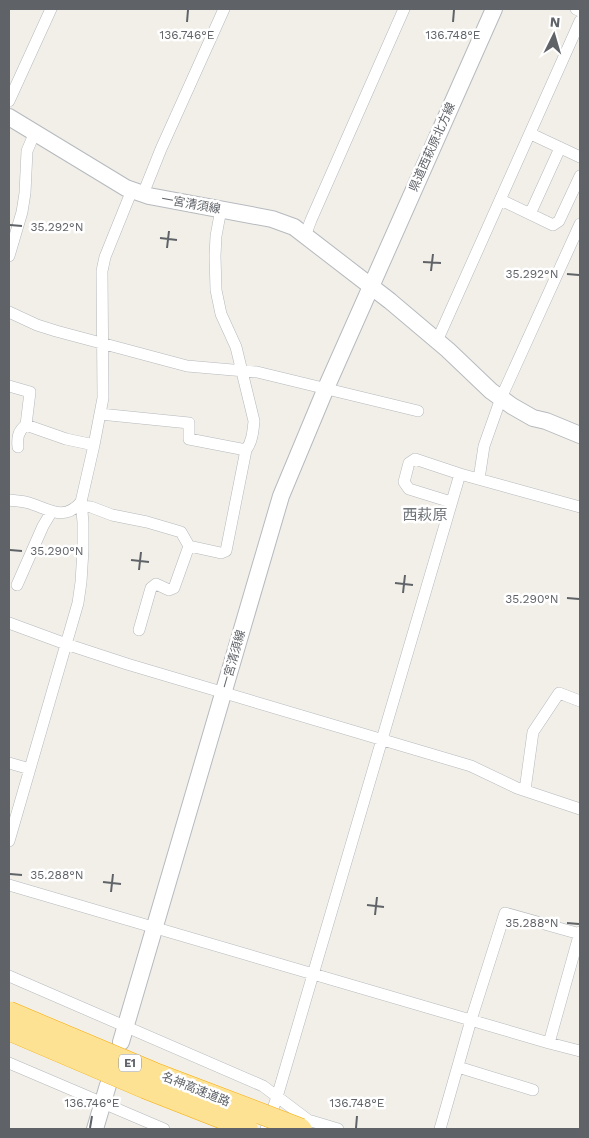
<svg xmlns="http://www.w3.org/2000/svg" width="589" height="1138" font-family="'Work Sans','Noto Sans JP',sans-serif">
	<rect width="100%" height="100%" fill="#f1efe8"/>
	<g fill="none" stroke-linecap="round" stroke-linejoin="round">
		<defs>
			<path id="street" d="M 576,9 L 580,11
				M 9,101 L 51,9
				M 531,134 L 580,157
				M 143,194 L 161,149 L 224,9
				M 501,200 L 553,225 L 559,221 L 580,176
				M 530,214 L 560,148
				M 305,236 L 311,220 L 404,9
				M 9,256 L 22,212 L 25,193 L 27,151 L 35,132
				M 9,312 L 37,325 L 56,331 L 187,366 L 257,372 L 418,411
				M 437,341 L 580,21
				M 9,386 L 30,392 L 26,425
				M 100,414 L 189,423 L 189,439 L 246,450
				M 18,447 C 17,438 18,431 26,425 L 66,439 L 94,445
				M 479,479 L 484,446 L 501,398 L 580,224
				M 9,500 C 15,501 23,501 29,503 C 49,509 64,522 81,502
				M 451,502 L 409,489 L 404,482 L 409,463 L 415,459 L 460,474 L 580,507
				M 81,506 L 91,507 L 112,515 L 147,522 L 181,532 L 189,546 L 174,588 L 169,590 L 156,584 L 151,588 L 139,630
				M 189,546 L 221,553 L 226,551 L 246,450 C 252,442 253,432 254,421 L 236,347 L 221,314 L 216,290 L 215,256 L 216,236 L 221,209
				M 17,585 L 43,526 L 52,511
				M 9,623 L 66,644 L 127,664 L 471,766 L 517,788 L 580,809
				M 9,763 L 30,769
				M 525,790 L 533,732 L 559,693 L 580,701
				M 9,841 L 78,603 L 81,582 L 83,550 L 83,522 L 81,502 L 94,445 L 103,398 L 102,271 L 105,257 L 132,190
				M 9,885 L 549,1043 L 580,1051
				M 9,976 L 263,1086 L 308,1120 L 338,1129
				M 549,1043 L 580,932
				M 9,1063 L 164,1129
				M 458,1067 L 533,1090
				M 266,1129 L 277,1097 L 460,474
				M 440,1129 L 471,1020 L 505,913 L 580,934"/>
			<path id="secondary" d="M 9,117 L 126,188 L 149,196 L 272,219 L 294,227 L 390,301 L 448,350 L 491,391 L 512,406 L 533,418 L 546,421 L 580,435
				M 121,1042 L 281,496 L 326,388 L 494,9
				M 95,1129 L 108,1085"/>
		</defs>
		<use href="#street" stroke="#b5b8bc" stroke-width="12"/>
		<use href="#secondary" stroke="#b6babf" stroke-width="18"/>
		<use href="#street" stroke="#fff" stroke-width="11"/>
		<use href="#secondary" stroke="#fff" stroke-width="16"/>
		<defs>
			<path id="highway-bridge" d="M 9,1012 L 154,1073 L 301,1129
				M 9,1030 L 145,1088 L 247,1128"/>
		</defs>
		<use href="#highway-bridge" stroke="#f9ab00" stroke-width="22" stroke-linecap="butt"/>
		<use href="#highway-bridge" stroke="#fde293" stroke-width="21"/>
	</g>
	<path fill="none" stroke="#5f6368" stroke-width="2" d="M 187,22 L 188,10M 453,22 L 454,10M 10,225 L 22,226M 160,238 L 177,240M 167,248 L 169,231M 423,262 L 441,263M 431,271 L 433,254M 567,274 L 579,275M 10,550 L 22,551M 131,560 L 149,562M 139,570 L 141,552M 395,583 L 413,585M 403,593 L 405,575M 567,598 L 579,599M 10,874 L 22,875M 103,882 L 121,884M 111,892 L 113,874M 367,905 L 384,907M 375,915 L 377,897M 567,923 L 579,924M 90,1128 L 92,1116M 356,1128 L 357,1116"/>
	<g text-anchor="middle" stroke-width="5" stroke-linejoin="round" paint-order="stroke">
		<rect fill="#fff" stroke="#8f9295" stroke-width="1" x="119" y="1054.5" width="22" height="17" rx="4"/>
		<g font-size="11" font-weight="bold" fill="#5f6368">
			<text x="130" y="1067">E1</text>
		</g>
		<g font-size="12" fill="#5f6368" stroke="#fff">
			<text transform="translate(432 147) rotate(-66)" y="4">県道西萩原北方線</text>
			<text transform="translate(191 204) rotate(10)" y="4">一宮清須線</text>
			<text transform="translate(233 659) rotate(-74)" y="4">一宮清須線</text>
			<text transform="translate(196 1089) rotate(22)" y="4">名神高速道路</text>
		</g>
		<g font-size="15" fill="#70757a" stroke="#fff">
			<text x="425" y="520">西萩原</text>
		</g>
	</g>
	<g font-size="12" text-anchor="middle" fill="#5f6368" stroke="#fff" stroke-width="5" stroke-linejoin="round" paint-order="stroke">
		<text x="187" y="39">136.746°E</text>
		<text x="453" y="39">136.748°E</text>
		<text x="57" y="231">35.292°N</text>
		<text x="532" y="278">35.292°N</text>
		<text x="57" y="555">35.290°N</text>
		<text x="532" y="603">35.290°N</text>
		<text x="57" y="879">35.288°N</text>
		<text x="532" y="927">35.288°N</text>
		<text x="92" y="1107">136.746°E</text>
		<text x="357" y="1107">136.748°E</text>
	</g>
	<rect width="589" height="1138" fill="none" stroke="#5f6368" stroke-width="20"/>
	<g transform="translate(554 35) rotate(5)" stroke="#ffffff" stroke-width="4" paint-order="stroke">
	<path d="M0-4L9 19L0 12L-9 19Z" fill="#5f6368"/>
	<text y="-8" font-size="14" font-weight="bold" text-anchor="middle" fill="#5f6368">N</text>
	</g>
</svg>
